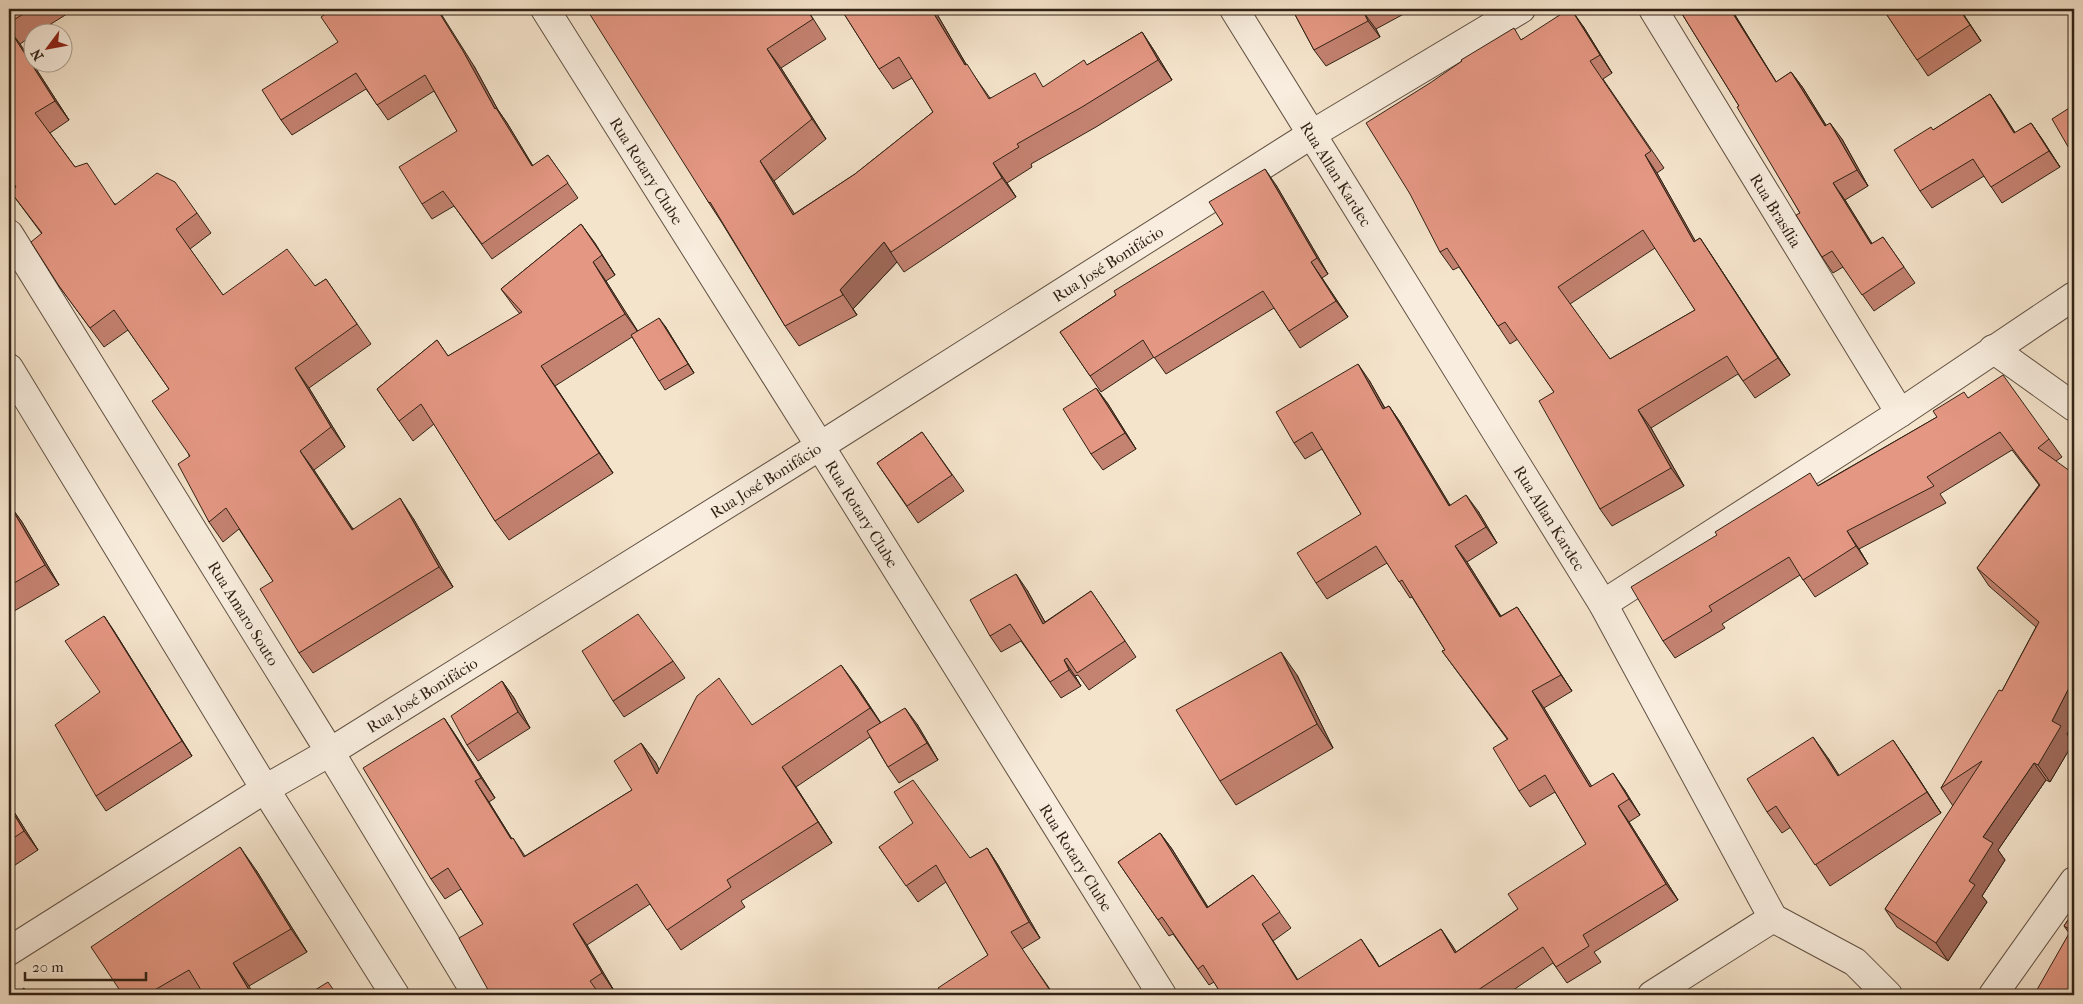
<svg xmlns="http://www.w3.org/2000/svg" width="2083" height="1004" font-family="'IM FELL French Canon',serif">
	<rect width="100%" height="100%" fill="#f5e4cc"/>
	<filter id="stains"><feTurbulence type="fractalNoise" baseFrequency=".004" numOctaves="4"/><feColorMatrix values="0 0 0 0 .2 0 0 0 0 .09 0 0 0 0 .02 0 0 0 .5 -.17"/></filter>
	<radialGradient id="worn" r=".72"><stop offset=".6" stop-color="#630" stop-opacity="0"/><stop offset="1" stop-color="#630" stop-opacity=".3"/></radialGradient>
	<g fill="none" stroke-linecap="round" stroke-linejoin="round">
		<defs>
			<g id="minor">
				<path id="s1" d="M 545,9 L 820,446 L 1162,995"/>
				<path id="s2" d="M 1234,9 L 1603,604 L 1773,918 L 1855,962 L 1888,995"/>
				<path id="s3" d="M 1653,9 L 1900,413"/>
				<path id="s4" d="M 9,234 L 330,752 L 477,995"/>
				<path d="M 1993,349 L 2074,407"/>
				<path d="M 9,368 L 265,789 L 395,995"/>
				<path d="M 1603,604 L 1900,413 L 2074,296"/>
				<path id="s5" d="M 9,951 L 265,789 L 330,752 L 820,446 L 1312,134 L 1521,9"/>
				<path d="M 1652,995 L 1773,918"/>
				<path d="M 1993,995 L 2074,881"/>
			</g>
		</defs>
		<use href="#minor" stroke="#625243" stroke-width="30"/>
		<use href="#minor" stroke="#f8edde" stroke-width="28"/>
	</g>
	<path fill="#c48271" stroke="#312215" fill-rule="evenodd" d="M 9,9 L 75,9 L 38,32 L 32,32 L 32,36 L 20,44 L 69,120 L 50,133 L 75,167 L 115,204 L 197,213 L 211,233 L 190,249 L 223,295 L 315,286 L 326,279 L 371,344 L 309,388 L 345,447 L 314,470 L 353,529 L 413,518 L 453,587 L 313,673 L 299,653 L 273,581 L 239,529 L 223,542 L 209,522 L 169,389 L 128,330 L 104,347 L 59,286 L 42,234 L 10,191 L 16,187 L 9,176 Z
		M 596,9 L 807,9 L 826,39 L 781,68 L 826,139 L 774,181 L 794,214 L 855,174 L 933,112 L 912,78 L 893,89 L 879,69 L 841,9 L 934,9 L 966,64 L 980,84 L 990,98 L 1044,87 L 1087,65 L 1142,32 L 1155,52 L 1172,80 L 1096,127 L 1031,164 L 1032,167 L 1007,183 L 1016,197 L 904,272 L 897,262 L 853,309 L 857,315 L 799,346 L 785,326 L 722,223 L 709,203 Z
		M 1292,9 L 1413,9 L 1376,29 L 1380,37 L 1326,66 L 1314,50 Z
		M 1679,9 L 1734,9 L 1732,10 L 1776,82 L 1791,72 L 1803,88 L 1826,125 L 1842,139 L 1868,186 L 1845,200 L 1872,244 L 1883,237 L 1915,283 L 1874,311 L 1843,267 L 1833,273 L 1822,257 L 1800,213 L 1739,106 Z
		M 1883,9 L 1960,9 L 1981,41 L 1928,76 Z
		M 1583,26 L 1612,73 L 1603,79 L 1664,168 L 1657,173 L 1695,241 L 1700,238 L 1712,256 L 1790,375 L 1755,398 L 1738,374 L 1651,428 L 1684,486 L 1612,526 L 1600,509 L 1554,392 L 1518,339 L 1510,344 L 1459,267 L 1453,270 L 1440,252 L 1522,39 ZM 1655,248 L 1695,310 L 1610,359 L 1570,304 Z
		M 338,42 L 474,66 L 498,110 L 507,123 L 533,166 L 548,155 L 578,198 L 492,259 L 454,206 L 432,219 L 422,204 L 457,131 L 434,91 L 388,120 L 366,89 L 292,135 L 281,120 Z
		M 1990,94 L 2015,133 L 2031,123 L 2042,139 L 2060,167 L 2002,203 L 1984,176 L 1932,208 L 1920,191 L 1933,130 Z
		M 1276,185 L 1328,274 L 1322,278 L 1348,317 L 1300,348 L 1274,308 L 1166,374 L 1154,357 L 1101,392 L 1060,332 L 1223,224 Z
		M 581,224 L 615,275 L 606,281 L 637,331 L 665,326 L 694,373 L 665,390 L 632,337 L 555,386 L 613,473 L 509,540 L 495,521 L 434,424 L 413,441 L 377,389 L 437,340 L 448,356 L 520,314 L 515,308 L 501,289 Z
		M 1369,380 L 1385,408 L 1389,406 L 1400,422 L 1450,505 L 1478,511 L 1497,543 L 1467,562 L 1501,616 L 1517,607 L 1572,691 L 1544,708 L 1591,786 L 1624,789 L 1640,815 L 1629,822 L 1678,900 L 1594,952 L 1601,962 L 1567,983 L 1553,963 L 1506,995 L 1222,995 L 1214,982 L 1209,985 L 1173,934 L 1169,936 L 1118,862 L 1160,833 L 1172,849 L 1208,907 L 1253,875 L 1291,928 L 1273,941 L 1298,980 L 1372,955 L 1379,967 L 1441,929 L 1456,952 L 1518,909 L 1586,844 L 1555,792 L 1530,807 L 1519,791 L 1507,739 L 1442,651 L 1445,650 L 1412,597 L 1410,598 L 1387,563 L 1327,599 L 1316,583 L 1361,514 L 1322,449 L 1305,459 L 1294,443 Z
		M 1096,388 L 1108,404 L 1136,449 L 1103,470 L 1091,454 Z
		M 1968,398 L 2049,439 L 2062,457 L 2056,461 L 2067,734 L 2073,743 L 2050,782 L 2046,780 L 1998,850 L 2005,860 L 1982,896 L 1987,902 L 1948,961 L 1897,927 L 1885,909 L 1953,806 L 1941,788 L 2002,691 L 2036,627 L 1989,586 L 1977,568 L 2039,485 L 2012,450 L 1940,494 L 1946,503 L 1859,549 L 1868,564 L 1815,597 L 1800,575 L 1722,624 L 1725,628 L 1675,658 L 1663,641 L 1717,535 L 1819,485 L 1937,417 Z
		M 922,432 L 964,491 L 918,523 L 877,463 Z
		M 9,504 L 22,522 L 59,585 L 9,614 Z
		M 1027,590 L 1045,622 L 1091,591 L 1136,657 L 1089,690 L 1078,675 L 1075,676 L 1081,686 L 1061,698 L 1021,641 L 1001,652 L 990,636 Z
		M 104,616 L 114,631 L 192,756 L 106,811 L 96,796 L 100,692 Z
		M 673,661 L 685,678 L 624,717 L 613,701 Z
		M 1297,675 L 1333,748 L 1236,805 L 1220,781 Z
		M 502,681 L 514,698 L 530,728 L 478,761 L 467,745 Z
		M 856,685 L 881,723 L 917,724 L 938,760 L 899,783 L 888,767 L 870,737 L 796,787 L 832,843 L 741,901 L 745,907 L 681,950 L 650,904 L 587,945 L 616,994 L 614,995 L 491,995 L 483,924 L 461,889 L 445,899 L 431,879 L 444,718 L 458,739 L 495,798 L 489,802 L 512,839 L 513,838 L 525,856 L 632,790 L 641,743 L 656,763 L 659,770 L 752,725 Z
		M 1828,758 L 1839,776 L 1908,762 L 1941,813 L 1830,886 L 1791,827 L 1782,833 L 1767,812 Z
		M 9,804 L 38,850 L 9,869 Z
		M 879,847 L 970,858 L 987,848 L 998,865 L 1040,938 L 1022,949 L 1054,995 L 943,995 L 988,955 L 946,882 L 918,902 Z
		M 256,870 L 307,952 L 249,986 L 204,994 L 202,995 L 123,995 Z
		M 2074,911 L 2074,995 L 2069,933 L 2064,926 Z"/>
	<path fill="#a06a5c" stroke="#312215" d="M 437,9 L 438,9 L 474,66 L 498,110 L 507,123 L 542,181 L 495,109 Z
		M 931,9 L 934,9 L 978,85 L 965,65 Z
		M 1571,9 L 1583,26 L 1612,73 L 1600,55 Z
		M 1730,9 L 1731,9 L 1787,99 L 1776,82 Z
		M 1959,9 L 1960,9 L 1981,41 Z
		M 1364,13 L 1376,29 L 1380,37 L 1368,21 Z
		M 9,29 L 20,44 L 69,120 L 55,101 Z
		M 1142,32 L 1155,52 L 1172,80 L 1158,60 Z
		M 767,49 L 781,68 L 826,139 L 812,119 Z
		M 1791,72 L 1803,88 L 1836,142 L 1825,126 Z
		M 1990,94 L 2001,110 L 2026,150 L 2014,133 Z
		M 1830,123 L 1842,139 L 1868,186 L 1857,170 Z
		M 2031,123 L 2042,139 L 2060,167 L 2049,151 Z
		M 1645,155 L 1657,173 L 1706,260 L 1694,242 Z
		M 760,161 L 774,181 L 807,234 L 793,215 Z
		M 993,163 L 1007,183 L 1016,197 L 1002,178 Z
		M 1265,169 L 1276,185 L 1328,274 L 1317,258 Z
		M 1833,183 L 1845,200 L 1883,261 L 1871,244 Z
		M 581,224 L 595,243 L 615,275 L 602,255 Z
		M 1700,238 L 1712,256 L 1790,375 L 1778,358 Z
		M 884,242 L 897,262 L 853,309 L 857,315 L 840,290 Z
		M 593,262 L 606,281 L 639,333 L 625,314 Z
		M 1311,262 L 1322,278 L 1348,317 L 1336,301 Z
		M 659,318 L 665,326 L 694,373 L 688,364 Z
		M 1358,364 L 1369,380 L 1394,425 L 1383,409 Z
		M 541,366 L 555,386 L 613,473 L 599,453 Z
		M 295,368 L 309,388 L 345,447 L 331,427 Z
		M 1096,388 L 1108,404 L 1136,449 L 1125,433 Z
		M 1389,406 L 1400,422 L 1460,522 L 1449,506 Z
		M 1638,410 L 1651,428 L 1684,486 L 1671,468 Z
		M 300,451 L 314,470 L 366,549 L 352,530 Z
		M 1466,495 L 1478,511 L 1497,543 L 1486,527 Z
		M 400,498 L 413,518 L 453,587 L 439,567 Z
		M 9,504 L 22,522 L 59,585 L 45,565 Z
		M 1847,531 L 1859,549 L 1868,564 L 1856,546 Z
		M 1455,546 L 1467,562 L 1511,633 L 1500,617 Z
		M 1016,574 L 1027,590 L 1055,640 L 1043,624 Z
		M 1517,607 L 1528,623 L 1572,691 L 1561,675 Z
		M 104,616 L 114,631 L 192,756 L 182,741 Z
		M 1281,652 L 1297,675 L 1333,748 L 1317,724 Z
		M 1064,660 L 1075,676 L 1081,686 L 1069,670 Z
		M 841,665 L 856,685 L 884,728 L 870,708 Z
		M 2074,678 L 2074,719 L 2067,734 L 2073,743 L 2050,782 L 2038,765 L 2052,721 Z
		M 502,681 L 514,698 L 530,728 L 518,712 Z
		M 1532,691 L 1544,708 L 1602,803 L 1590,787 Z
		M 905,708 L 917,724 L 938,760 L 927,743 Z
		M 444,718 L 458,739 L 495,798 L 481,778 Z
		M 1813,737 L 1828,758 L 1853,797 L 1838,776 Z
		M 1893,740 L 1908,762 L 1941,813 L 1927,792 Z
		M 641,743 L 656,763 L 671,794 L 657,774 Z
		M 2034,763 L 2046,780 L 1998,850 L 2005,860 L 1982,896 L 1987,902 L 1948,961 L 1936,943 L 1983,837 Z
		M 782,767 L 796,787 L 832,843 L 818,822 Z
		M 1613,773 L 1624,789 L 1640,815 L 1629,799 Z
		M 475,781 L 489,802 L 525,860 L 511,839 Z
		M 9,804 L 38,850 L 24,831 L 9,806 Z
		M 1618,806 L 1629,822 L 1678,900 L 1666,884 Z
		M 1160,833 L 1172,849 L 1218,924 L 1207,908 Z
		M 240,847 L 256,870 L 307,952 L 291,929 Z
		M 987,848 L 998,865 L 1040,938 L 1029,922 Z
		M 573,924 L 587,945 L 616,994 L 602,973 Z
		M 1262,924 L 1273,941 L 1307,995 L 1297,980 Z
		M 1441,929 L 1452,945 L 1467,969 L 1455,953 Z
		M 1361,939 L 1372,955 L 1390,983 L 1379,967 Z
		M 233,963 L 249,986 L 254,995 L 252,995 Z"/>
	<path fill="#e49783" stroke="#312215" fill-rule="evenodd" d="M 9,9 L 31,9 L 9,23 Z
		M 333,9 L 437,9 L 463,51 L 495,109 L 496,108 L 532,166 L 548,155 L 568,183 L 482,244 L 443,191 L 422,204 L 399,167 L 457,131 L 425,75 L 377,105 L 356,73 L 281,120 L 262,90 L 338,42 L 321,17 Z
		M 596,9 L 806,9 L 813,19 L 767,49 L 812,119 L 760,161 L 793,215 L 855,174 L 933,112 L 899,57 L 879,69 L 841,9 L 931,9 L 965,65 L 967,64 L 989,99 L 1035,73 L 1043,87 L 1084,60 L 1087,65 L 1142,32 L 1158,60 L 1082,107 L 1017,144 L 1019,147 L 993,163 L 1002,178 L 891,252 L 884,242 L 840,290 L 843,295 L 785,326 L 710,202 L 709,203 L 589,13 Z
		M 1292,9 L 1372,9 L 1364,13 L 1368,21 L 1314,50 Z
		M 1569,9 L 1571,9 L 1600,55 L 1590,61 L 1651,151 L 1645,155 L 1694,242 L 1700,238 L 1778,358 L 1743,381 L 1727,356 L 1638,410 L 1671,468 L 1600,509 L 1539,401 L 1554,392 L 1505,322 L 1498,326 L 1447,248 L 1440,252 L 1410,194 L 1366,123 L 1430,83 L 1462,61 L 1461,60 L 1514,28 L 1521,40 ZM 1643,230 L 1695,310 L 1610,359 L 1558,287 Z
		M 1679,9 L 1730,9 L 1776,82 L 1791,72 L 1825,126 L 1830,123 L 1857,170 L 1833,183 L 1871,244 L 1883,237 L 1904,267 L 1862,295 L 1832,251 L 1822,257 L 1796,215 L 1800,213 L 1737,107 L 1739,106 Z
		M 1883,9 L 1959,9 L 1970,25 L 1917,60 Z
		M 9,29 L 55,101 L 35,113 L 75,167 L 87,163 L 115,205 L 157,173 L 175,182 L 197,213 L 176,229 L 223,295 L 287,249 L 315,286 L 326,279 L 357,324 L 295,368 L 331,427 L 300,451 L 352,530 L 400,498 L 439,567 L 299,653 L 260,589 L 273,581 L 226,508 L 209,522 L 178,464 L 190,456 L 152,401 L 169,389 L 114,310 L 90,328 L 59,286 L 31,242 L 42,233 L 10,191 L 16,187 L 9,176 Z
		M 1990,94 L 2014,133 L 2031,123 L 2049,151 L 1991,187 L 1973,159 L 1920,191 L 1894,150 L 1931,127 L 1933,130 Z
		M 2074,105 L 2074,157 L 2052,119 Z
		M 1265,169 L 1317,258 L 1311,262 L 1336,301 L 1289,331 L 1263,291 L 1154,358 L 1143,340 L 1090,376 L 1060,332 L 1116,295 L 1114,291 L 1223,224 L 1209,202 Z
		M 581,224 L 602,255 L 593,262 L 625,314 L 541,366 L 599,453 L 495,521 L 421,404 L 399,421 L 377,389 L 437,340 L 448,356 L 522,312 L 501,289 Z
		M 659,318 L 688,364 L 659,381 L 631,335 Z
		M 1358,364 L 1383,409 L 1389,406 L 1449,506 L 1466,495 L 1486,527 L 1455,546 L 1500,617 L 1517,607 L 1561,675 L 1532,691 L 1590,787 L 1613,773 L 1629,799 L 1618,806 L 1666,884 L 1583,935 L 1589,946 L 1556,967 L 1543,947 L 1478,990 L 1481,995 L 1222,995 L 1203,965 L 1198,969 L 1162,917 L 1158,920 L 1118,862 L 1160,833 L 1207,908 L 1253,875 L 1280,912 L 1262,924 L 1297,980 L 1361,939 L 1379,967 L 1441,929 L 1455,953 L 1518,909 L 1508,894 L 1586,844 L 1545,775 L 1519,791 L 1493,748 L 1508,739 L 1442,651 L 1445,650 L 1402,580 L 1399,582 L 1376,546 L 1316,583 L 1297,553 L 1361,514 L 1312,432 L 1294,443 L 1276,412 Z
		M 2003,375 L 2049,439 L 2038,448 L 2074,474 L 2074,678 L 2052,721 L 2061,726 L 2038,765 L 2034,763 L 1983,837 L 1993,843 L 1969,881 L 1975,885 L 1936,943 L 1885,909 L 1982,761 L 1941,788 L 1999,690 L 2002,691 L 2039,622 L 1977,568 L 2040,485 L 2000,432 L 1927,477 L 1934,486 L 1847,531 L 1856,546 L 1803,580 L 1789,557 L 1709,606 L 1712,611 L 1663,641 L 1631,587 L 1717,535 L 1715,532 L 1810,473 L 1818,486 L 1937,417 L 1933,411 L 1964,392 L 1968,398 Z
		M 1096,388 L 1125,433 L 1091,454 L 1063,409 Z
		M 922,432 L 952,475 L 907,506 L 877,463 Z
		M 9,504 L 45,565 L 9,586 Z
		M 1016,574 L 1043,624 L 1091,591 L 1125,641 L 1077,673 L 1067,658 L 1064,660 L 1069,670 L 1050,682 L 1010,624 L 990,636 L 970,600 Z
		M 638,614 L 673,661 L 613,701 L 582,651 Z
		M 104,616 L 182,741 L 96,796 L 55,725 L 100,692 L 65,641 Z
		M 1281,652 L 1317,724 L 1220,781 L 1176,710 Z
		M 841,665 L 870,708 L 782,767 L 818,822 L 727,880 L 731,887 L 667,930 L 637,884 L 573,924 L 602,973 L 590,981 L 600,995 L 491,995 L 459,938 L 483,924 L 448,868 L 431,879 L 363,768 L 444,718 L 481,778 L 475,781 L 511,839 L 513,838 L 524,857 L 632,790 L 614,761 L 641,743 L 657,774 L 697,696 L 719,678 L 752,725 Z
		M 502,681 L 518,712 L 467,745 L 451,716 Z
		M 905,708 L 927,743 L 888,767 L 867,731 Z
		M 1813,737 L 1838,776 L 1893,740 L 1927,792 L 1815,865 L 1776,806 L 1767,812 L 1747,779 Z
		M 913,780 L 970,858 L 987,848 L 1029,922 L 1011,932 L 1053,995 L 943,995 L 938,988 L 988,955 L 936,865 L 906,886 L 879,847 L 913,823 L 894,792 Z
		M 9,806 L 24,831 L 9,841 Z
		M 240,847 L 291,929 L 233,963 L 252,995 L 204,995 L 189,970 L 146,995 L 123,995 L 91,947 Z
		M 2074,911 L 2074,995 L 2034,995 L 2071,930 L 2064,926 Z
		M 328,982 L 337,995 L 307,995 Z
		M 24,988 L 28,995 L 13,995 Z
		M 1727,989 L 1735,995 L 1722,995 Z"/>
	<g text-anchor="middle" stroke-width="5" stroke-linejoin="round" paint-order="stroke">
		<g font-size="16" fill="#312215" stroke="#f8edde">
			<text dy="6" stroke="none"><textPath href="#s1" startOffset="191">Rua Rotary Clube</textPath></text>
			<text dy="6" stroke="none"><textPath href="#s2" startOffset="194">Rua Allan Kardec</textPath></text>
			<text dy="6" stroke="none"><textPath href="#s3" startOffset="236">Rua Brasília</textPath></text>
			<text dy="6" stroke="none"><textPath href="#s5" startOffset="1296">Rua José Bonifácio</textPath></text>
			<text dy="6" stroke="none"><textPath href="#s5" startOffset="891">Rua José Bonifácio</textPath></text>
			<text dy="6" stroke="none"><textPath href="#s1" startOffset="596">Rua Rotary Clube</textPath></text>
			<text dy="6" stroke="none"><textPath href="#s2" startOffset="599">Rua Allan Kardec</textPath></text>
			<text dy="6" stroke="none"><textPath href="#s4" startOffset="446">Rua Amaro Souto</textPath></text>
			<text dy="6" stroke="none"><textPath href="#s5" startOffset="486">Rua José Bonifácio</textPath></text>
			<text dy="6" stroke="none"><textPath href="#s1" startOffset="1001">Rua Rotary Clube</textPath></text>
		</g>
	</g>
	<rect width="2083" height="1004" fill="none" stroke="#f5e4cc" stroke-width="30"/>
	<rect x="10" y="10" width="2063" height="984" fill="none" stroke="#312215" stroke-width="2.5"/>
	<rect x="15" y="15" width="2053" height="974" fill="none" stroke="#312215"/>
	<g transform="translate(48 48) rotate(238)"><circle r="24" fill="#f8edde" stroke="#a89c8e"/>
	<path d="M0-4L9 19L0 12L-9 19Z" fill="#8f2418"/>
	<text y="-8" font-size="14" font-weight="bold" text-anchor="middle" fill="#312215">N</text>
	</g>
	<path d="M25 972v8h121v-8" fill="none" stroke="#312215" stroke-width="2.5"/>
	<text x="32" y="972" font-size="15" fill="#312215" stroke="#f8edde" stroke-width="4" paint-order="stroke">20 m</text>
	<rect width="100%" height="100%" filter="url(#stains)"/>
	<rect width="100%" height="100%" fill="url(#worn)"/>
</svg>
